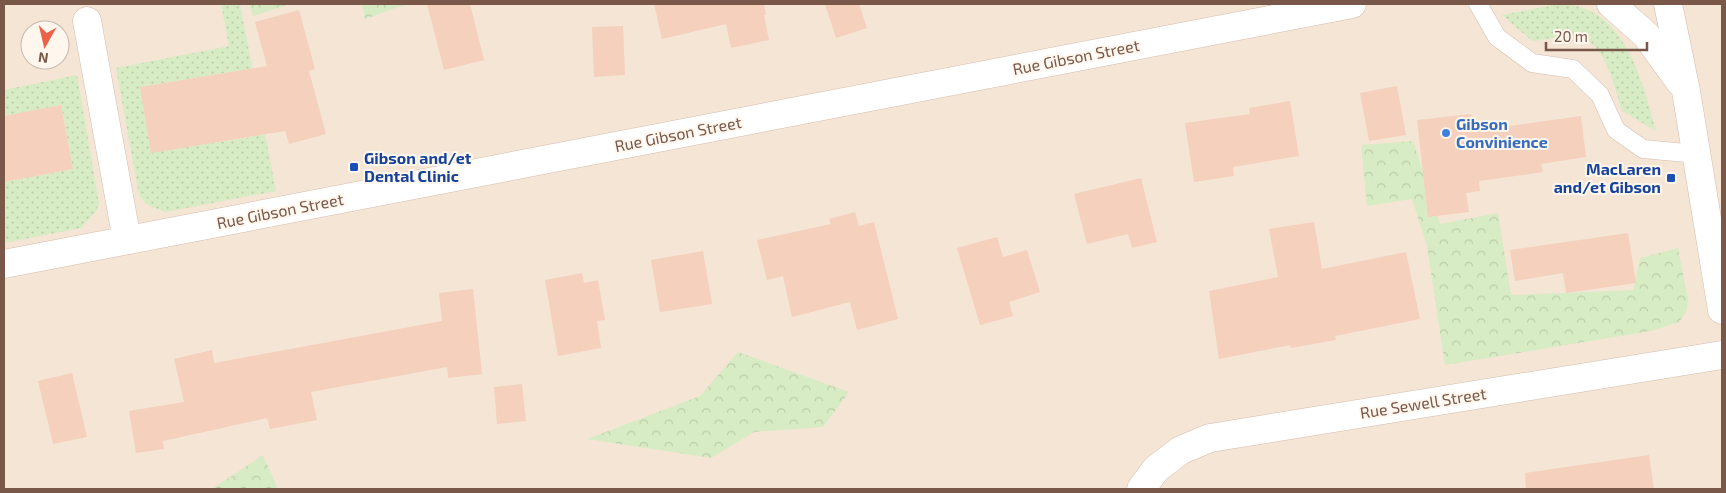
<svg xmlns="http://www.w3.org/2000/svg" width="1726" height="493" font-family="'Exo 2',sans-serif">
	<defs>
		<pattern id="grass-dots" width="8" height="8" patternUnits="userSpaceOnUse" patternTransform="scale(1.25)"><rect width="8" height="8" fill="#d7ecc4"/><path d="M2 2h.1M6 6h.1" fill="none" stroke="#bcccaa" stroke-width="1.8" stroke-linecap="round"/></pattern>
		<pattern id="forest-crowns" width="20" height="18" patternUnits="userSpaceOnUse" patternTransform="scale(1.25)"><rect width="20" height="18" fill="#d7ecc4"/><path d="M2 6a3 3 0 1 1 6 0M12 15a3 3 0 1 1 6 0" fill="none" stroke="#bcccaa"/></pattern>
	</defs>
	<rect width="100%" height="100%" fill="#fdf3e7"/>
	<path fill="#f5e5d5" fill-rule="evenodd" d="M 4,4 L 1722,4 L 1722,489 L 4,489 ZM 30,30 L 60,30 L 60,60 L 30,60 Z"/>
	<path fill="url(#grass-dots)" fill-rule="evenodd" d="M 221,4 L 240,4 L 276,191 L 165,212 L 146,204 L 139,195 L 116,68 L 229,46 ZM 241,70 L 252,137 L 151,152 L 140,87 Z
		M 1559,4 C 1624,4 1643,81 1656,131 L 1622,111 C 1615,89 1608,52 1586,40 C 1574,33 1545,40 1532,41 L 1502,15 Z
		M 77,75 L 99,203 L 97,210 L 81,228 L 4,243 L 4,182 L 73,169 L 61,105 L 4,116 L 4,90 Z"/>
	<path fill="url(#forest-crowns)" d="M 249,4 L 290,4 L 253,16 Z
		M 362,4 L 403,4 L 404,5 L 365,19 Z
		M 1413,141 L 1440,224 L 1498,213 L 1511,295 L 1633,290 L 1640,258 L 1678,248 L 1688,300 L 1686,312 L 1679,322 L 1651,331 L 1445,365 L 1427,246 L 1412,199 L 1367,206 L 1361,145 Z
		M 738,352 L 849,392 L 823,427 L 754,432 L 711,458 L 587,439 L 700,396 Z
		M 263,455 L 278,489 L 212,489 Z"/>
	<path fill="#f4d0bd" d="M 427,4 L 470,4 L 484,60 L 444,70 Z
		M 654,4 L 764,4 L 766,15 L 764,15 L 769,40 L 731,48 L 726,24 L 662,39 Z
		M 825,4 L 859,4 L 867,28 L 836,38 Z
		M 299,10 L 315,69 L 309,71 L 326,134 L 289,144 L 285,131 L 151,153 L 140,87 L 267,66 L 255,22 Z
		M 623,26 L 625,75 L 594,77 L 592,27 Z
		M 1397,86 L 1406,135 L 1369,141 L 1360,93 Z
		M 1290,101 L 1299,156 L 1233,167 L 1234,176 L 1194,182 L 1185,123 L 1250,114 L 1249,108 Z
		M 61,105 L 73,169 L 4,182 L 4,116 Z
		M 1471,114 L 1473,131 L 1581,116 L 1586,157 L 1541,164 L 1543,172 L 1479,181 L 1480,191 L 1466,193 L 1469,212 L 1428,217 L 1417,120 Z
		M 1141,178 L 1157,242 L 1132,248 L 1128,234 L 1087,244 L 1074,194 Z
		M 855,212 L 859,226 L 874,222 L 898,319 L 857,330 L 850,302 L 792,317 L 783,276 L 767,280 L 757,240 L 831,224 L 829,219 Z
		M 1314,222 L 1322,269 L 1406,252 L 1420,319 L 1335,336 L 1336,340 L 1291,348 L 1290,345 L 1219,359 L 1209,291 L 1278,277 L 1269,229 Z
		M 1628,233 L 1636,283 L 1566,293 L 1563,273 L 1515,281 L 1510,250 Z
		M 997,237 L 1003,257 L 1027,250 L 1040,292 L 1009,302 L 1013,316 L 980,325 L 957,248 Z
		M 703,251 L 712,304 L 660,312 L 651,260 Z
		M 582,273 L 584,283 L 598,280 L 605,320 L 597,321 L 601,348 L 558,356 L 545,280 Z
		M 473,289 L 482,374 L 448,378 L 447,367 L 311,392 L 317,420 L 270,429 L 267,418 L 163,441 L 164,449 L 136,453 L 129,411 L 184,402 L 174,359 L 212,350 L 214,363 L 442,321 L 439,293 Z
		M 72,373 L 87,437 L 53,444 L 38,381 Z
		M 522,384 L 526,421 L 497,424 L 494,387 Z
		M 1649,455 L 1654,489 L 1526,489 L 1525,473 Z"/>
	<g fill="none" stroke-linecap="round" stroke-linejoin="round">
		<defs>
			<path id="lane" d="M 1478,4 L 1497,37 L 1532,63 L 1573,69 L 1600,95 L 1616,130 L 1643,149 L 1697,154"/>
			<path id="street" d="M 87,21 L 127,240
				M 1141,489 L 1156,469 L 1181,450 L 1210,438 L 1722,355"/>
			<path id="secondary" d="M 1611,4 L 1646,35 L 1680,82
				M 1668,4 L 1686,91 L 1722,310
				M 4,264 L 1352,4"/>
		</defs>
		<use href="#lane" stroke="#d3bcae" stroke-width="19"/>
		<use href="#street" stroke="#d3bcae" stroke-width="29"/>
		<use href="#secondary" stroke="#d6bcab" stroke-width="29"/>
		<use href="#lane" stroke="#fff" stroke-width="18"/>
		<use href="#street" stroke="#fff" stroke-width="28"/>
		<use href="#secondary" stroke="#fff" stroke-width="28"/>
	</g>
	<circle fill="#3f7fe0" stroke="#fff7ee" stroke-width="2" cx="1446" cy="133" r="5"/>
	<g fill="#1a4fb4" stroke="#fff7ee" stroke-width="2">
		<rect x="349" y="162" width="10" height="10" rx="2.5"/>
		<rect x="1666" y="173" width="10" height="10" rx="2.5"/>
	</g>
	<g text-anchor="middle" stroke-width="4" stroke-linejoin="round" paint-order="stroke">
		<g font-size="16" fill="#795749" stroke="#fff7ee">
			<text transform="translate(1076 57) rotate(-11)" y="6">Rue Gibson Street</text>
			<text transform="translate(678 134) rotate(-11)" y="6">Rue Gibson Street</text>
			<text transform="translate(280 211) rotate(-11)" y="6">Rue Gibson Street</text>
			<text transform="translate(1423 403) rotate(-9)" y="6">Rue Sewell Street</text>
		</g>
		<g font-size="16" font-weight="bold" fill="#366cbe" stroke="#fff7ee" text-anchor="start">
			<text x="1456" y="130">Gibson<tspan x="1456" dy="18">Convinience</tspan></text>
		</g>
		<g font-size="16" font-weight="bold" fill="#164399" stroke="#fff7ee" text-anchor="start">
			<text x="364" y="164">Gibson and/et<tspan x="364" dy="18">Dental Clinic</tspan></text>
			<text x="1661" y="175" text-anchor="end">MacLaren<tspan x="1661" dy="18">and/et Gibson</tspan></text>
		</g>
	</g>
	<rect width="1726" height="493" fill="none" stroke="#795749" stroke-width="10"/>
	<g transform="translate(45 45) rotate(188)"><circle r="24" fill="#fff7ee" stroke="#c9b7ac"/>
	<path d="M0-4L9 19L0 12L-9 19Z" fill="#ec6247"/>
	<text y="-8" font-size="14" font-weight="bold" text-anchor="middle" fill="#795749">N</text>
	</g>
	<path d="M1546 42v8h101v-8" fill="none" stroke="#795749" stroke-width="2.5"/>
	<text x="1554" y="42" font-size="15" fill="#795749" stroke="#fff7ee" stroke-width="4" paint-order="stroke">20 m</text>
</svg>
